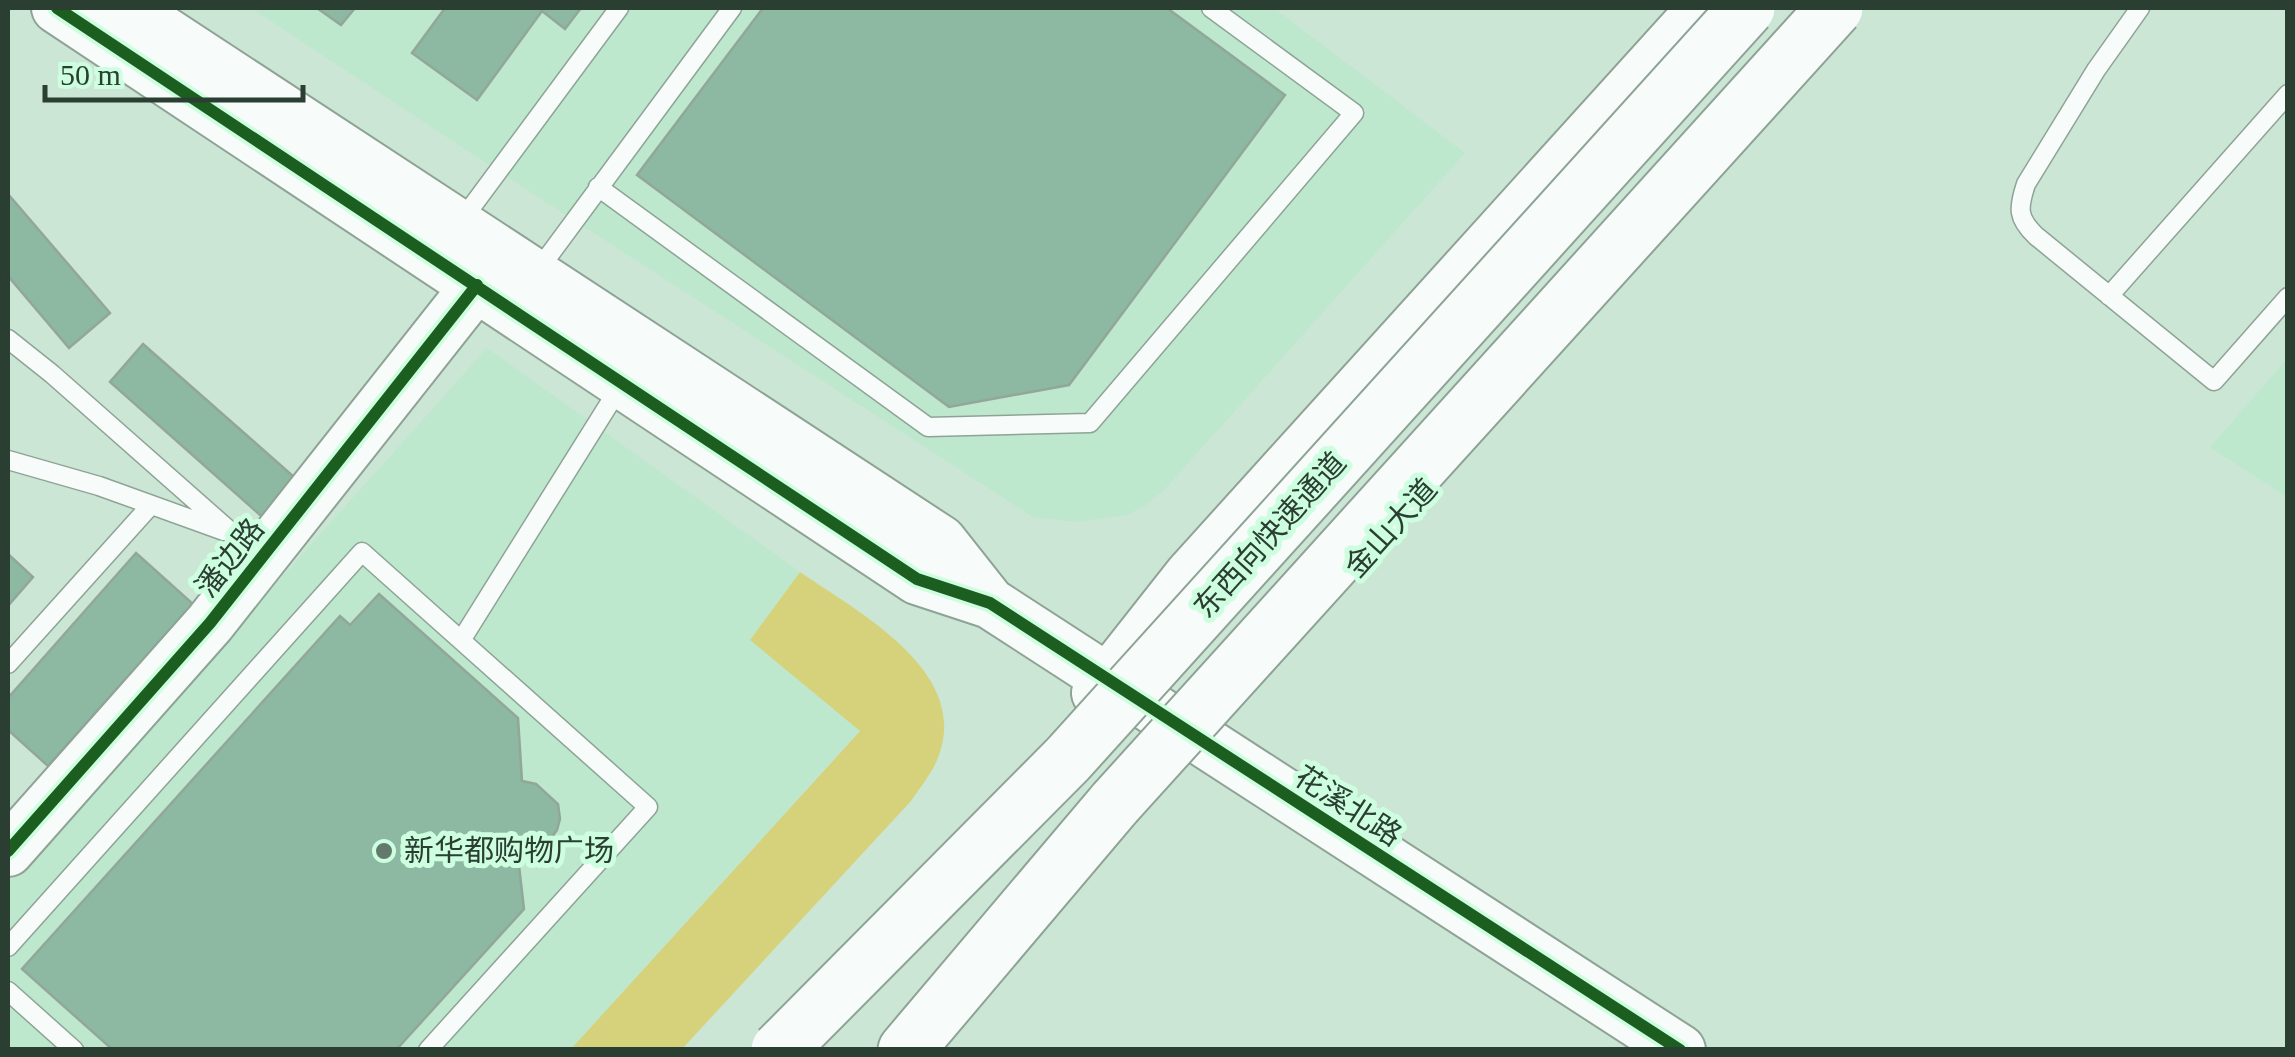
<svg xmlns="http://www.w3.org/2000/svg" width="2295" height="1057" font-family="'Times New Roman','Noto Sans SC',serif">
	<rect width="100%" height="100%" fill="#cbe6d5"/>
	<path fill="#bde8cd" d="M 251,8 L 1274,8 L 1465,153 L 1165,489 L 1146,505 L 1127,515 L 1074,522 L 1033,517 L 515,182 Z
		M 487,348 L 800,572 L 750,640 L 860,730 L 571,1049 L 8,1050 L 8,883 Z
		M 2287,359 L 2287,497 L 2210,447 Z"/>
	<path fill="#d6d27c" d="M 800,572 C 856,611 970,670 939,755 C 933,772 921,786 911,801 L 682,1049 L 571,1049 L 860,731 L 750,640 Z"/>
	<path fill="#8db8a2" stroke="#92a79a" stroke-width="2.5" d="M 317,8 L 355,8 L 341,25 Z
		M 445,8 L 581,8 L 565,29 L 542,11 L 477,100 L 412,53 Z
		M 763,8 L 1167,8 L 1285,95 L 1069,385 L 949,407 L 637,175 Z
		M 8,194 L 110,313 L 69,348 L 8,276 Z
		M 143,344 L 302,484 L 268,522 L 110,382 Z
		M 136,553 L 193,604 L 48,766 L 8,730 L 8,698 Z
		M 8,554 L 33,577 L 8,606 Z
		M 379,594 L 518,718 L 522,781 L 536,784 L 558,804 L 560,819 L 557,830 L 549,841 L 540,848 L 518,857 L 524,909 L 396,1050 L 113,1050 L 22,969 L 340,616 L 350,625 Z"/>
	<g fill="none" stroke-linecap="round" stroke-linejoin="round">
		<defs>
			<path id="lane" d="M 2140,8 L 2096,70 L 2026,184 C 2018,208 2017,218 2036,236 L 2214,381 L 2288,297
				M 598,187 L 928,427 L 1090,423 L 1354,113 L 1211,8
				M 459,224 L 619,8
				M 536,273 L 732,8
				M 2109,296 L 2288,94
				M 8,339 L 52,374 L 257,555
				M 8,460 L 99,486 L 224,531
				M 462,639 L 621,385
				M 8,664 L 151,505
				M 8,947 L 362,552 L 648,807 L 428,1050
				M 8,991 L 74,1050"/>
			<path id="secondary" d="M 57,8 L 917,579 L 990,603 L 1680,1050
				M 128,8 L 941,541 L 990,603
				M 1097,693 L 1190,575 L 1703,8
				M 8,851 L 210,623 L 477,285"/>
			<path id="highway" d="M 906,1050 L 1115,803"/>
		</defs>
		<use href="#lane" stroke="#8ea396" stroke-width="21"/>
		<use href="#secondary" stroke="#8ea396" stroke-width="54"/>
		<use href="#highway" stroke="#8ea396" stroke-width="59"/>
		<use href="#lane" stroke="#f7fbf9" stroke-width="18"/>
		<use href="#secondary" stroke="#f7fbf9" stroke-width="50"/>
		<use href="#highway" stroke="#f7fbf9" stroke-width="55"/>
		<defs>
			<path id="highway-bridge" d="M 1115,803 L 1835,8
				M 779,1050 L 1068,759 L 1747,8"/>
		</defs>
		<use href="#highway-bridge" stroke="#8ea396" stroke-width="59" stroke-linecap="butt"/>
		<use href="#highway-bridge" stroke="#f7fbf9" stroke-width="55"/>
		<defs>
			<path id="cycleway" d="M 57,8 L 917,579 L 990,603 L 1680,1050
				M 8,851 L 210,623 L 477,285"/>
		</defs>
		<use href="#cycleway" stroke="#cdfedf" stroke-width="19"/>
		<use href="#cycleway" stroke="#1b5e20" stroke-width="12"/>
	</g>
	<circle fill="#62796b" stroke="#cdfedf" stroke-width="4" cx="384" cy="851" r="10"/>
	<g text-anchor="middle" stroke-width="10" stroke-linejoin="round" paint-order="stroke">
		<g font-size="30" fill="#2a3e32" stroke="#cdfedf">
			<text transform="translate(1391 528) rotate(-48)" y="10">金山大道</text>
			<text transform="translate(1270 535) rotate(-48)" y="10">东西向快速通道</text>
			<text transform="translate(230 558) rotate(-52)" y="10">潘边路</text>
			<text transform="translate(1348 806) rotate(33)" y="10">花溪北路</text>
		</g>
		<g font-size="30" fill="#2a3e32" stroke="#cdfedf" text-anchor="start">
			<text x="404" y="861">新华都购物广场</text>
		</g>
	</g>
	<rect width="2295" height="1057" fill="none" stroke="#2a3e32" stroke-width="20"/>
	<path d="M45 85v15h258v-15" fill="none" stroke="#2a3e32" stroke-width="5"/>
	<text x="60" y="85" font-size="30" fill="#2a3e32" stroke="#cdfedf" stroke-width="8" paint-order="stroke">50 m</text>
</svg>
